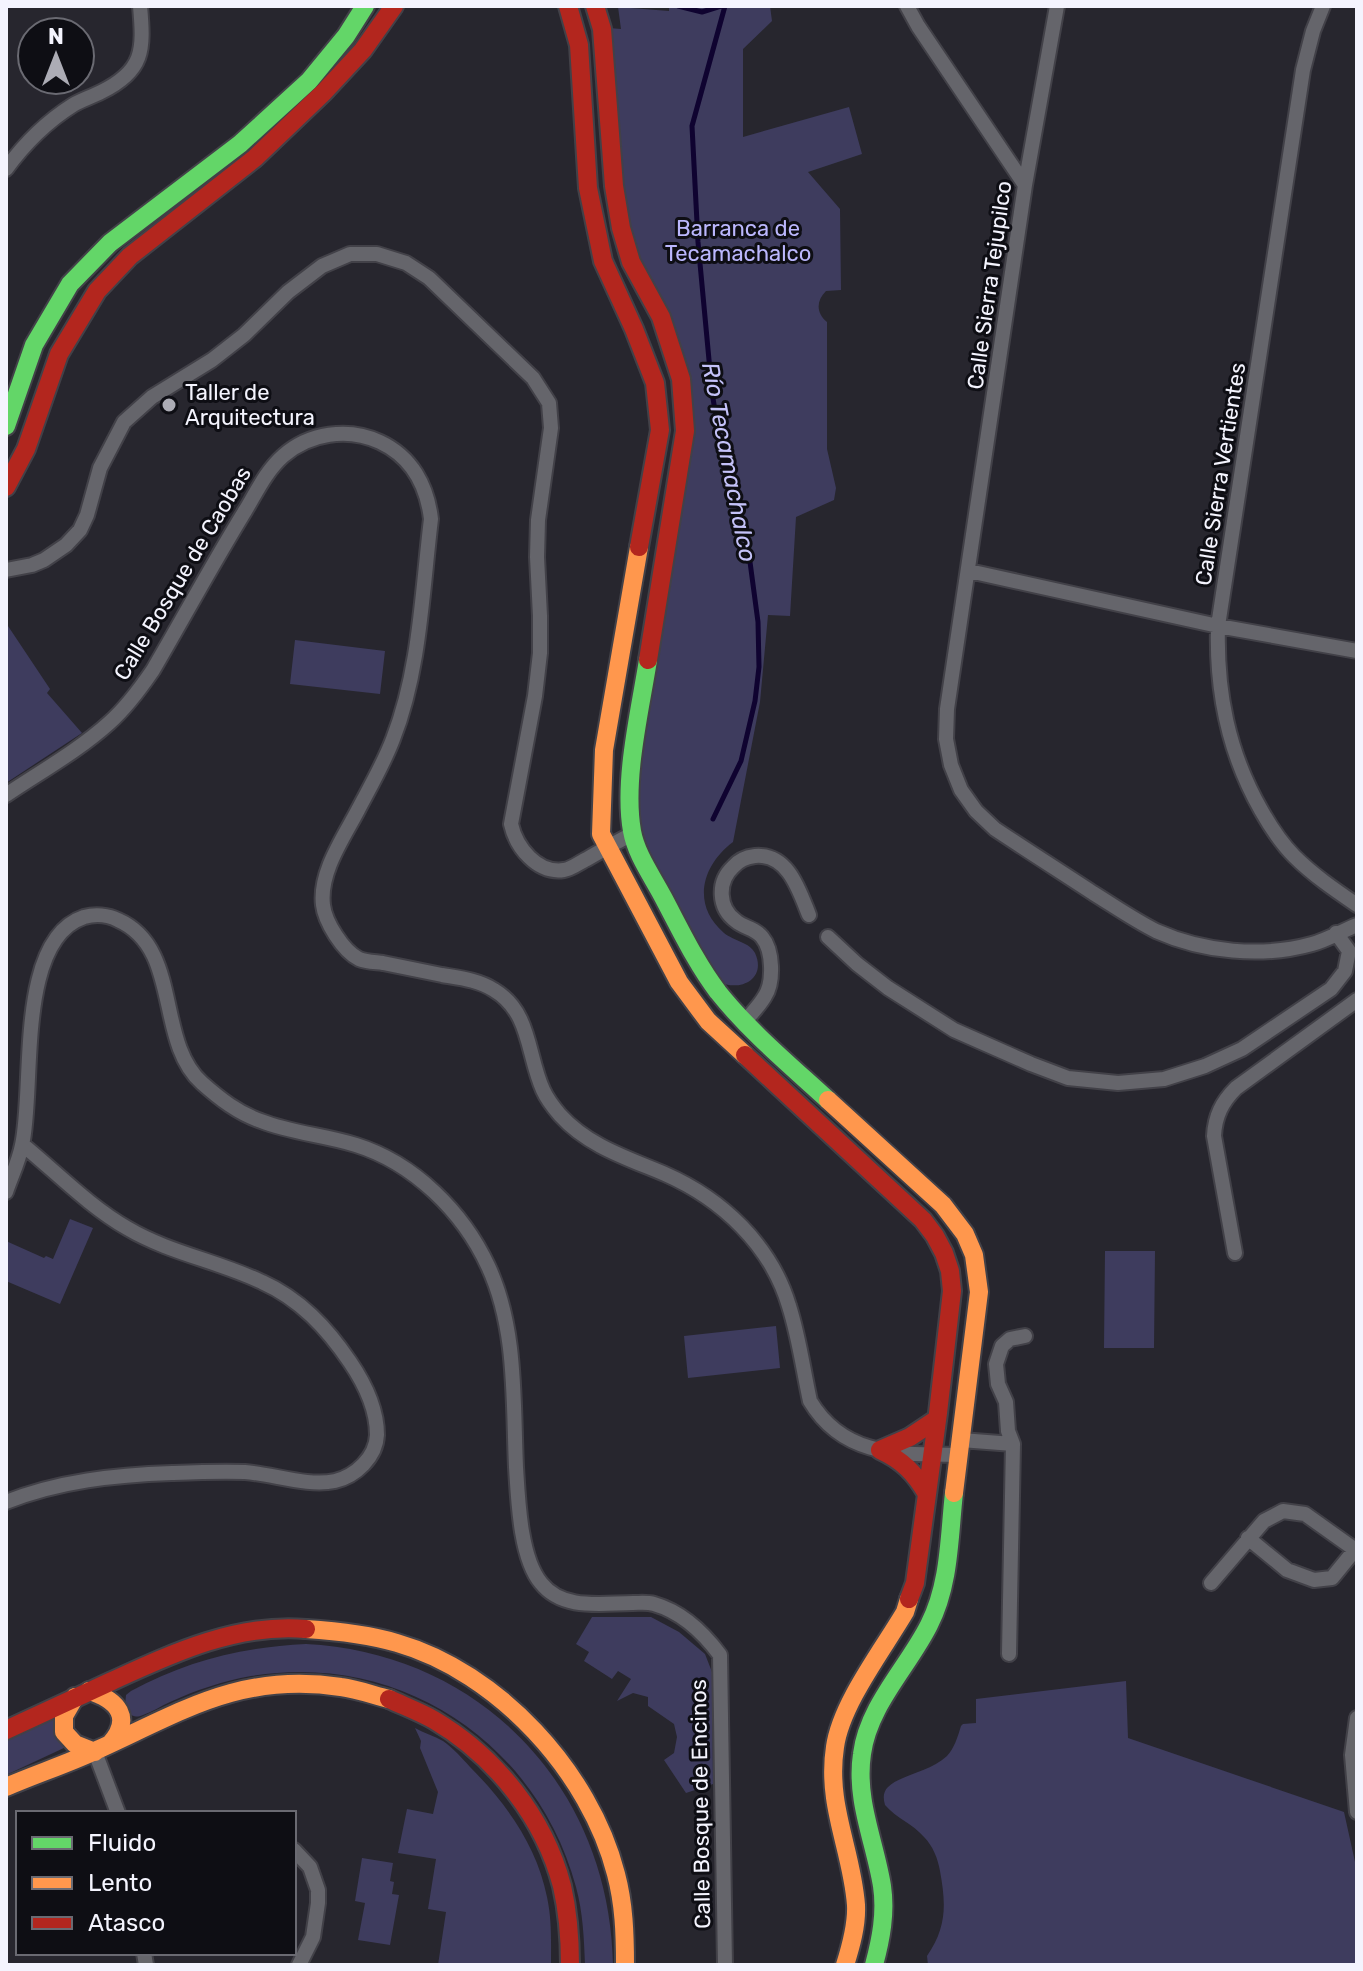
<svg xmlns="http://www.w3.org/2000/svg" width="1363" height="1971" font-family="Rubik,sans-serif">
	<rect width="100%" height="100%" fill="#27262e"/>
	<path fill="#3e3c5e" d="M 669,6 L 770,6 L 772,21 L 743,49 L 743,137 L 849,107 L 862,154 L 808,172 L 840,209 L 841,290 L 826,291 C 816,301 816,313 827,322 L 827,449 L 836,488 L 834,500 L 796,517 L 790,616 L 768,615 L 760,702 L 733,842 C 702,865 691,905 724,933 C 734,941 749,942 755,953 C 767,979 740,992 719,982 L 636,833 L 640,754 L 692,432 L 627,227 L 609,28 L 621,29 L 618,7 L 669,11 Z
		M 6,623 L 50,689 L 47,693 L 82,733 L 6,783 Z
		M 295,640 L 385,651 L 380,694 L 290,684 Z
		M 70,1219 L 93,1228 L 60,1304 L 6,1281 L 6,1241 L 44,1258 L 46,1256 L 53,1259 Z
		M 1105,1251 L 1155,1251 L 1154,1348 L 1104,1348 Z
		M 776,1326 L 780,1368 L 688,1378 L 684,1336 Z
		M 592,1617 L 651,1617 L 679,1632 L 705,1654 L 712,1672 L 713,1784 L 686,1793 L 664,1760 L 674,1753 L 677,1737 L 674,1724 L 648,1706 L 648,1697 L 633,1693 L 617,1701 L 631,1679 L 618,1671 L 612,1679 L 584,1661 L 589,1652 L 576,1644 Z
		M 306,1644 C 482,1653 610,1789 613,1965 L 585,1965 C 584,1938 583,1913 576,1887 C 537,1742 399,1651 251,1676 C 223,1681 196,1690 170,1702 C 161,1706 152,1712 143,1715 C 137,1717 137,1717 131,1715 L 125,1706 L 126,1695 L 131,1691 C 186,1661 243,1647 306,1644 Z
		M 1126,1681 L 1128,1738 L 1344,1812 L 1357,1871 L 1357,1965 L 928,1965 L 927,1956 C 947,1927 946,1904 940,1871 C 938,1859 933,1846 924,1837 C 913,1824 896,1818 885,1805 C 883,1798 883,1792 888,1787 C 900,1775 930,1772 947,1756 C 954,1749 958,1736 961,1726 L 963,1724 L 976,1723 L 976,1699 Z
		M 55,1717 L 66,1747 L 6,1775 L 6,1740 Z
		M 415,1728 C 424,1733 434,1736 443,1741 C 453,1748 462,1758 470,1767 C 506,1803 537,1846 547,1897 C 552,1920 551,1942 551,1965 L 438,1965 L 446,1912 L 428,1909 L 436,1859 L 398,1853 L 407,1809 L 433,1814 L 438,1792 L 420,1748 L 421,1741 Z
		M 362,1858 L 393,1863 L 390,1881 L 394,1882 L 392,1894 L 399,1895 L 390,1945 L 358,1940 L 365,1903 L 355,1901 Z"/>
	<g fill="none" stroke-linecap="round" stroke-linejoin="round">
		<path stroke="#0f0330" stroke-width="5" d="M 678,6 L 702,12 L 721,6
			M 713,819 L 741,761 L 755,701 L 759,667 L 758,622 L 748,547 L 733,482 L 719,436 L 712,392 L 698,242 L 692,126 L 725,6"/>
		<defs>
			<path id="street" d="M 907,6 L 918,26 L 1025,185
				M 1057,6 L 1025,185 L 947,709 L 946,739 L 951,765 L 961,790 L 976,811 L 995,829 C 1028,851 1061,872 1093,893 C 1114,906 1134,920 1156,931 C 1203,952 1262,958 1312,944 C 1327,940 1342,931 1357,925
				M 1323,6 L 1313,31 L 1303,70 L 1218,626 C 1216,692 1228,752 1261,810 C 1270,826 1281,843 1294,856 C 1313,875 1335,890 1357,905
				M 6,169 C 25,143 46,122 73,105 C 81,100 91,97 101,92 C 144,71 144,50 140,6
				M 6,570 L 32,565 L 44,560 L 66,545 L 80,530 L 87,515 L 100,468 L 124,422 L 152,397 L 212,360 L 244,335 L 288,292 L 322,266 L 350,254 L 377,254 L 406,263 L 429,278 L 533,378 L 549,403 L 551,428 L 538,520 L 537,557 L 540,616 L 540,653 L 535,696 L 511,824 C 516,847 537,874 564,870 C 572,869 580,862 587,859 C 602,850 617,842 632,834
				M 969,571 L 1218,626 L 1357,651
				M 6,795 C 40,772 78,751 109,723 C 126,708 140,689 153,670 C 184,617 213,563 245,511 C 256,493 266,471 283,456 C 309,433 348,427 380,442 C 412,457 427,486 431,519 C 422,592 420,670 393,739 C 384,763 370,787 358,810 C 344,837 319,872 323,905 C 325,922 343,951 359,959 C 366,962 376,962 383,963 C 403,967 423,971 442,975 C 460,978 479,980 494,990 C 531,1012 527,1055 543,1090 C 547,1099 554,1108 560,1115 C 588,1146 627,1158 665,1174 C 722,1199 771,1245 789,1306 C 799,1337 803,1369 810,1401 C 844,1458 901,1454 960,1455
				M 828,937 L 857,964 L 888,988 L 954,1030 L 1031,1064 L 1068,1078 L 1118,1083 L 1164,1079 L 1205,1066 L 1242,1049 L 1331,989 L 1345,971 L 1349,951 L 1336,933
				M 746,1020 C 752,1013 760,1005 765,996 C 774,982 773,950 762,937 C 755,928 744,928 736,921 C 718,908 717,882 733,867 C 738,861 746,857 755,856 C 788,853 799,890 809,915
				M 6,1192 C 11,1177 19,1161 22,1145 C 35,1089 15,940 84,917 C 95,914 108,915 118,920 C 182,948 155,1041 202,1083 C 220,1099 238,1113 261,1121 C 291,1133 325,1135 356,1145 C 414,1163 463,1212 488,1266 C 517,1328 513,1401 516,1467 C 518,1499 520,1558 541,1583 C 563,1611 602,1603 633,1603 C 640,1603 647,1602 654,1604 C 682,1612 703,1632 720,1655 L 725,1965
				M 1235,1253 L 1214,1136 C 1215,1116 1222,1102 1236,1088 L 1357,1000
				M 961,1440 L 1013,1444 L 1009,1654
				M 1013,1444 L 1008,1431 L 1006,1402 L 998,1384 L 996,1364 L 1002,1346 L 1010,1339 L 1025,1336
				M 6,1502 C 59,1481 115,1475 172,1473 C 197,1472 221,1471 245,1472 C 273,1474 308,1487 335,1481 C 356,1476 376,1457 377,1435 C 377,1408 365,1384 350,1362 C 327,1328 300,1299 262,1282 C 218,1261 169,1253 127,1228 C 90,1207 56,1172 23,1145
				M 1248,1538 L 1287,1570 L 1314,1580 L 1332,1578 L 1354,1551
				M 1211,1583 L 1264,1521 L 1283,1511 L 1305,1514 L 1357,1551
				M 1357,1718 L 1352,1755 L 1357,1812
				M 95,1752 L 118,1813
				M 294,1850 L 310,1867 L 318,1890 L 318,1903 L 313,1937 L 299,1965
				M 144,1953 L 146,1965"/>
			<path id="fast" d="M 6,426 L 34,345 L 70,284 L 110,243 L 240,144 L 309,81 L 346,36 L 365,6
				M 648,660 C 640,711 623,780 632,831 C 636,854 652,876 663,897 C 680,929 696,963 718,992 C 750,1032 791,1066 828,1100
				M 874,1965 C 881,1939 886,1913 882,1886 C 875,1842 855,1800 862,1754 C 868,1706 908,1667 929,1625 C 950,1584 949,1537 954,1493"/>
			<path id="slow" d="M 639,547 L 604,750 L 601,834 L 679,982 L 708,1021 L 745,1055
				M 828,1100 L 943,1205 L 965,1234 L 974,1255 L 979,1292 L 954,1493
				M 306,1629 C 337,1631 367,1634 397,1643 C 498,1672 590,1772 616,1874 C 624,1904 625,1934 625,1965
				M 89,1691 C 118,1700 133,1718 110,1744
				M 75,1697 L 64,1716 L 64,1732 L 75,1744 L 95,1752
				M 6,1787 C 36,1774 67,1764 97,1750 C 183,1711 241,1672 341,1687 C 357,1689 373,1695 389,1699
				M 845,1965 C 851,1946 857,1925 856,1905 C 852,1850 826,1805 835,1747 C 841,1704 882,1651 905,1612 L 909,1599"/>
			<path id="jam" d="M 568,6 L 579,45 L 588,188 L 603,261 L 634,329 L 655,383 L 660,430 L 639,547
				M 595,6 L 602,29 L 614,186 L 621,228 L 631,262 L 661,317 L 681,379 L 685,431 L 648,660
				M 6,487 L 26,449 L 59,354 L 97,291 L 130,256 L 255,158 L 324,92 L 363,50 L 394,6
				M 745,1055 L 923,1220 L 935,1236 L 944,1253 L 950,1271 L 952,1291 L 938,1413 L 915,1583 L 909,1599
				M 880,1450 C 902,1460 915,1473 927,1494
				M 880,1450 L 910,1437 L 937,1419
				M 389,1699 C 404,1706 420,1712 434,1720 C 495,1756 544,1817 562,1886 C 568,1912 570,1938 570,1965
				M 6,1730 C 41,1714 77,1697 112,1681 C 173,1653 237,1623 306,1629"/>
		</defs>
		<use href="#street" stroke="#424148" stroke-width="18"/>
		<use href="#fast" stroke="#424148" stroke-width="22"/>
		<use href="#slow" stroke="#424148" stroke-width="22"/>
		<use href="#jam" stroke="#424148" stroke-width="22"/>
		<use href="#street" stroke="#65656b" stroke-width="14"/>
		<use href="#fast" stroke="#63d668" stroke-width="18"/>
		<use href="#slow" stroke="#ff974d" stroke-width="18"/>
		<use href="#jam" stroke="#b3261e" stroke-width="18"/>
	</g>
	<circle fill="#acacb5" stroke="#0e0e14" stroke-width="3" cx="169" cy="405" r="8"/>
	<g text-anchor="middle" stroke-width="6" stroke-linejoin="round" paint-order="stroke">
		<g font-size="22" fill="#bbb7fd" stroke="#0e0e14">
			<text x="738" y="236">Barranca de<tspan x="738" dy="25">Tecamachalco</tspan></text>
		</g>
		<g font-size="22" fill="#f4f4fe" stroke="#0e0e14">
			<text transform="translate(989 285) rotate(-82)" y="8">Calle Sierra Tejupilco</text>
			<text transform="translate(1220 474) rotate(-81)" y="8">Calle Sierra Vertientes</text>
			<text transform="translate(182 573) rotate(-59)" y="8">Calle Bosque de Caobas</text>
			<text transform="translate(700 1804) rotate(-91)" y="8">Calle Bosque de Encinos</text>
		</g>
		<g font-size="22" fill="#f4f4fe" stroke="#0e0e14" text-anchor="start">
			<text x="185" y="400">Taller de<tspan x="185" dy="25">Arquitectura</tspan></text>
		</g>
		<g font-size="24" font-style="italic" fill="#c4c2f8" stroke="#0e0e14">
			<text transform="translate(729 462) rotate(79)" y="8">Río Tecamachalco</text>
		</g>
	</g>
	<rect width="1363" height="1971" fill="none" stroke="#f4f4fe" stroke-width="16"/>
	<rect x="16" y="1811" width="280" height="144" fill="#0e0e14" stroke="#6a6a72" stroke-width="2"/>
	<rect x="32" y="1837" width="40" height="12" fill="#63d668" stroke="#6a6a72" stroke-width="2"/>
	<text x="88" y="1851" font-size="24" fill="#f4f4fe">Fluido</text>
	<rect x="32" y="1877" width="40" height="12" fill="#ff974d" stroke="#6a6a72" stroke-width="2"/>
	<text x="88" y="1891" font-size="24" fill="#f4f4fe">Lento</text>
	<rect x="32" y="1917" width="40" height="12" fill="#b3261e" stroke="#6a6a72" stroke-width="2"/>
	<text x="88" y="1931" font-size="24" fill="#f4f4fe">Atasco</text>
	<g transform="translate(56 56)"><circle r="38" fill="#0e0e14" stroke="#6a6a72" stroke-width="2"/>
	<path d="M0-6L14 30L0 20L-14 30Z" fill="#acacb5"/>
	<text y="-12" font-size="22" font-weight="bold" text-anchor="middle" fill="#f4f4fe">N</text>
	</g>
</svg>
